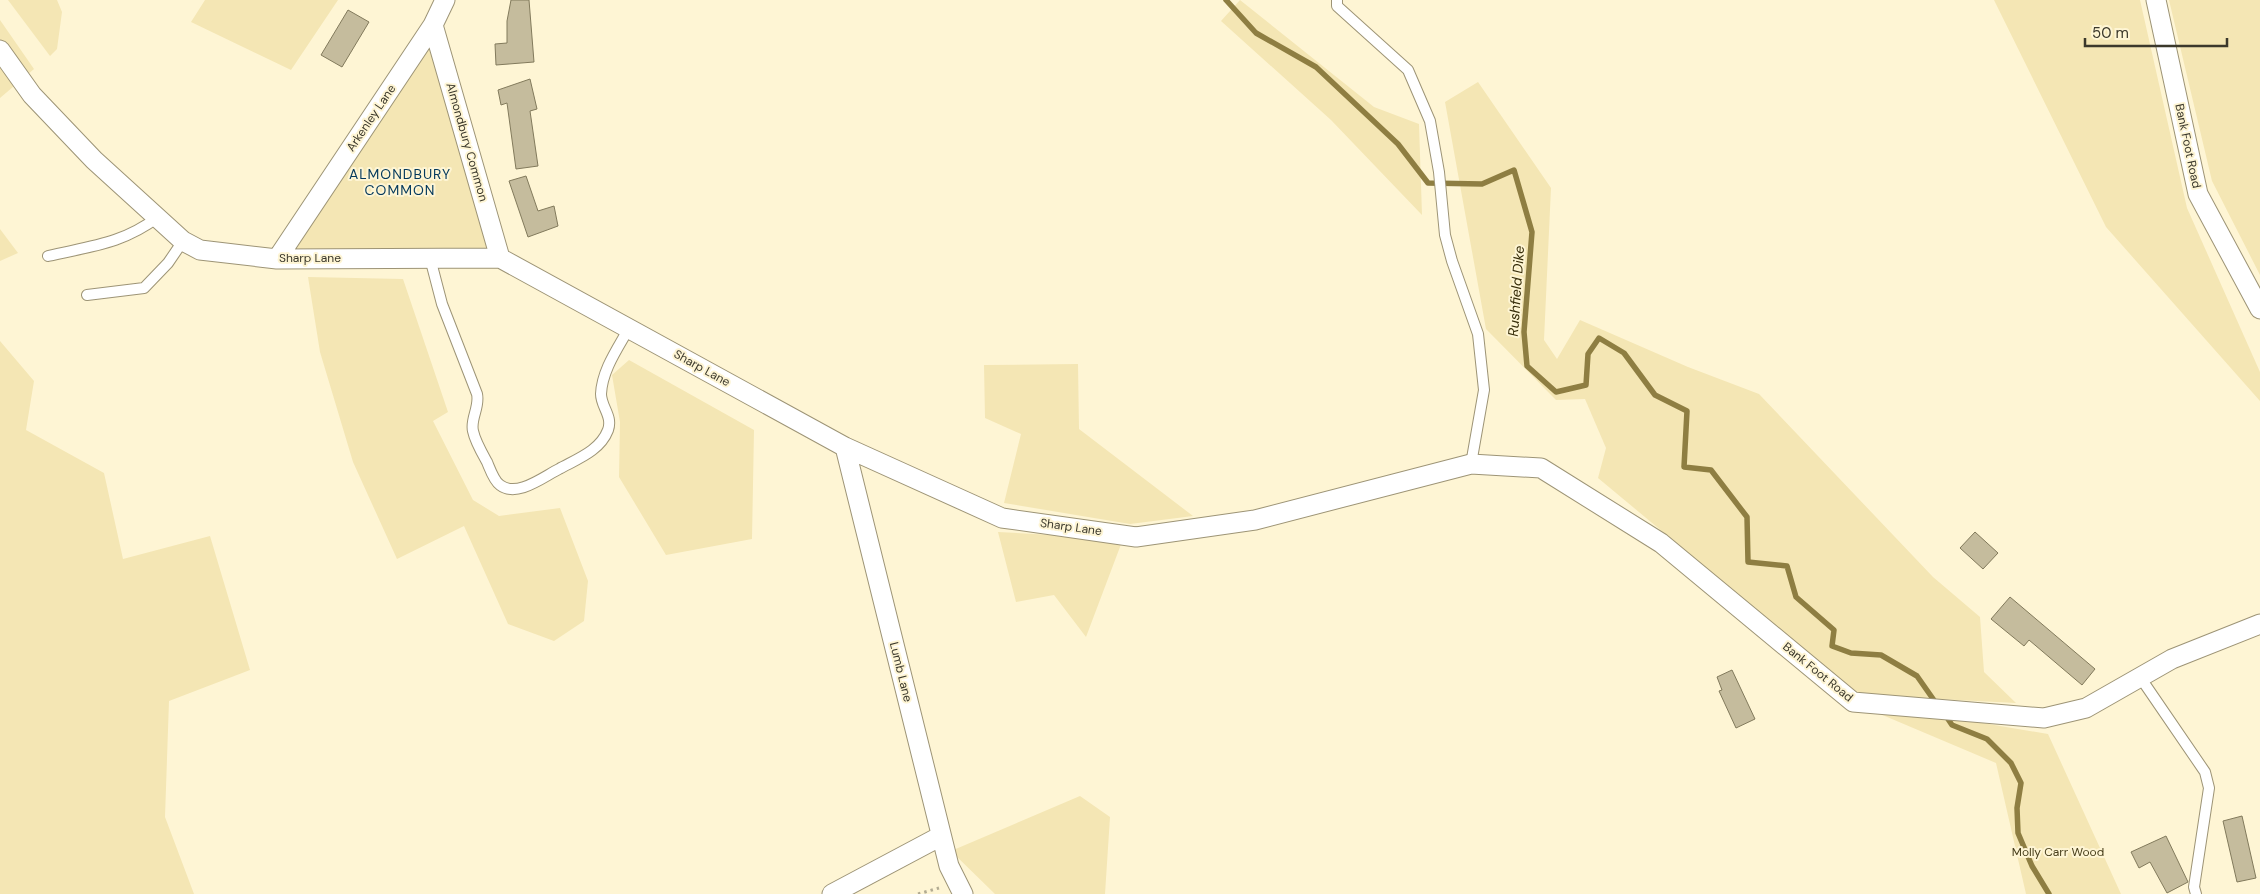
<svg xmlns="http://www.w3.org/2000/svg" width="2260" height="894" font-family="'DM Sans',sans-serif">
	<rect width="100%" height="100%" fill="#fef5d4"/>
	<path fill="#f4e6b4" d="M 8,0 L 57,0 L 62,12 L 57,49 L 50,56 Z
		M 205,0 L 338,0 L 291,70 L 191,22 Z
		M 1240,0 L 1374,107 L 1419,124 L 1422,215 L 1331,120 L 1221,21 Z
		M 1994,0 L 2140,0 L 2187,208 L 2260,372 L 2260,401 L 2106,227 Z
		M 2169,0 L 2260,0 L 2260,275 L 2212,181 Z
		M 0,20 L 34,69 L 0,98 Z
		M 433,25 L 498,256 L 274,257 Z
		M 1478,82 L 1551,188 L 1544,340 L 1557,359 L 1580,320 L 1688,367 L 1759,394 L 1933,577 L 1980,617 L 1984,672 L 2016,703 L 1859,695 L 1598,478 L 1606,448 L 1585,399 L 1556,400 L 1486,329 L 1445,102 Z
		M 0,229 L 18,253 L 0,261 Z
		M 308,277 L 403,279 L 448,412 L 433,421 L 473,500 L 499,516 L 560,508 L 588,581 L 584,621 L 554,641 L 508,624 L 464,526 L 397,559 L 353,462 L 320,352 Z
		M 0,341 L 34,381 L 26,430 L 104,473 L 123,559 L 210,536 L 250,670 L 169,701 L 165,817 L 194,894 L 0,894 Z
		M 629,360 L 754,430 L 752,539 L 666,555 L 619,477 L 620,422 L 612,375 Z
		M 1078,364 L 1079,429 L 1193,516 L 1130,524 L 1004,503 L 1021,434 L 985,418 L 984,365 Z
		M 998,532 L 1123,539 L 1086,637 L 1054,595 L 1016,602 Z
		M 1847,700 L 2048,734 L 2121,894 L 2026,894 L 1996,763 Z
		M 1080,796 L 1110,817 L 1105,894 L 995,894 L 951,851 Z"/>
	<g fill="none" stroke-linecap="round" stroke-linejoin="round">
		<path stroke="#8e7e42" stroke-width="5.5" d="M 1226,0 L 1256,33 L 1316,67 L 1398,144 L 1428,183 L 1482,184 L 1514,170 L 1532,232 L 1524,332 L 1527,366 L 1556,392 L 1586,385 L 1588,354 L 1599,338 L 1624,353 L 1655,395 L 1687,411 L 1684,467 L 1711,470 L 1747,517 L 1748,562 L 1787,566 L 1796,597 L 1834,630 L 1832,646 L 1851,653 L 1881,655 L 1917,676 L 1938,706
			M 1944,713 L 1952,725 L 1987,739 L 2011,763 L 2021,783 L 2017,808 L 2018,833 L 2032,866 L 2049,894"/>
	</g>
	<path fill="#c5bc9d" stroke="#827a5c" d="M 511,0 L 529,0 L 534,62 L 496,65 L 495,44 L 507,43 L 507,21 Z
		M 348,10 L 369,22 L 342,67 L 321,55 Z
		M 530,79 L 537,109 L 530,111 L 538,166 L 516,169 L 507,103 L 501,105 L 498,90 Z
		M 526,176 L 538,211 L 554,206 L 558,226 L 528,237 L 509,181 Z
		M 1975,532 L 1998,553 L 1983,569 L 1960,548 Z
		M 2010,597 L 2095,669 L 2082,685 L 2029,640 L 2024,646 L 1991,619 Z
		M 1732,670 L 1755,719 L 1736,728 L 1719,691 L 1722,690 L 1717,677 Z
		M 2242,816 L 2256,878 L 2237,882 L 2223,821 Z
		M 2166,836 L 2188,882 L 2167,893 L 2150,862 L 2139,868 L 2131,852 Z"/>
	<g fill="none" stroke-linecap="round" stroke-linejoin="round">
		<defs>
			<path id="service" d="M 1337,0 L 1337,6 L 1408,70 L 1430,121 L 1439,172 L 1445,235 L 1452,261 L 1478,334 L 1484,390 L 1471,464
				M 48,256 C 91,246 122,244 158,217
				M 430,258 L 442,304 L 477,394 C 480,407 470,419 473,431 C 475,441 482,453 487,462 C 490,469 494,481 500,485 C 517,498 543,477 559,469 C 577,459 600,451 608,430 C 613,416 601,407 601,394 C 602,370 618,348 629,328
				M 87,295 L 144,288 L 168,263 L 183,241
				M 2140,677 L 2205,772 L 2209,788 L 2194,887 L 2196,894"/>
			<path id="minor" d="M 2156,0 L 2198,194 L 2260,309
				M 433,25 L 500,258
				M 0,50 L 32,95 L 94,160 L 183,241 L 200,250 L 277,259 L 500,258 L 845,447 L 1002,518 L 1136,537 L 1255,520 L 1471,464 L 1541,468 L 1661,543 L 1853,702 L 2044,718 L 2086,708 L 2172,659 L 2260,624
				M 277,259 L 433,25 L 445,0
				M 845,447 L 949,866 L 963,894
				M 832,894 L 941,836"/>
		</defs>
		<use href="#service" stroke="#9d9476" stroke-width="12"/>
		<use href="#minor" stroke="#9d9476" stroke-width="21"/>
		<path stroke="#b2ab92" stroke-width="3" stroke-dasharray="2.5 4" stroke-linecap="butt" d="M 918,894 L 939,888"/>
		<use href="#service" stroke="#fff" stroke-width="10"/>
		<use href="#minor" stroke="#fff" stroke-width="19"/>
	</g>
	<g text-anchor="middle" stroke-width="4" stroke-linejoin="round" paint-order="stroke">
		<g font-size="12" fill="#3b382b" stroke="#fef5d4">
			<text transform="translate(371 118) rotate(-56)" y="4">Arkenley Lane</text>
			<text transform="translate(467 142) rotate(74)" y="4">Almondbury Common</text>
			<text transform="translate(2188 146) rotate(78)" y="4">Bank Foot Road</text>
			<text x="310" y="262">Sharp Lane</text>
			<text transform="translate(702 368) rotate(29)" y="4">Sharp Lane</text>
			<text transform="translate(1071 527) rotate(8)" y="4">Sharp Lane</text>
			<text transform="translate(901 672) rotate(76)" y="4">Lumb Lane</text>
			<text transform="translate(1818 672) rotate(39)" y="4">Bank Foot Road</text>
		</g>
		<g font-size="12" fill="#463d1a" stroke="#fef5d4">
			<text x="2058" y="856">Molly Carr Wood</text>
		</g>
		<g font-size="14" letter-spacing="1" fill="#03385b" stroke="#fef5d4">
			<text x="400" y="179">ALMONDBURY<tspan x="400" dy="16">COMMON</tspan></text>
		</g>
		<g font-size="14" font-style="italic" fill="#372d09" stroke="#fef5d4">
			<text transform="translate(1516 291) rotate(-86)" y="5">Rushfield Dike</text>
		</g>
	</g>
	<path d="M2085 38v8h142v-8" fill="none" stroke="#3b382b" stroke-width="2.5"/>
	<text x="2092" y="38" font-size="15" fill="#3b382b" stroke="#fef5d4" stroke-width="4" paint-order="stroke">50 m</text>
</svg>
